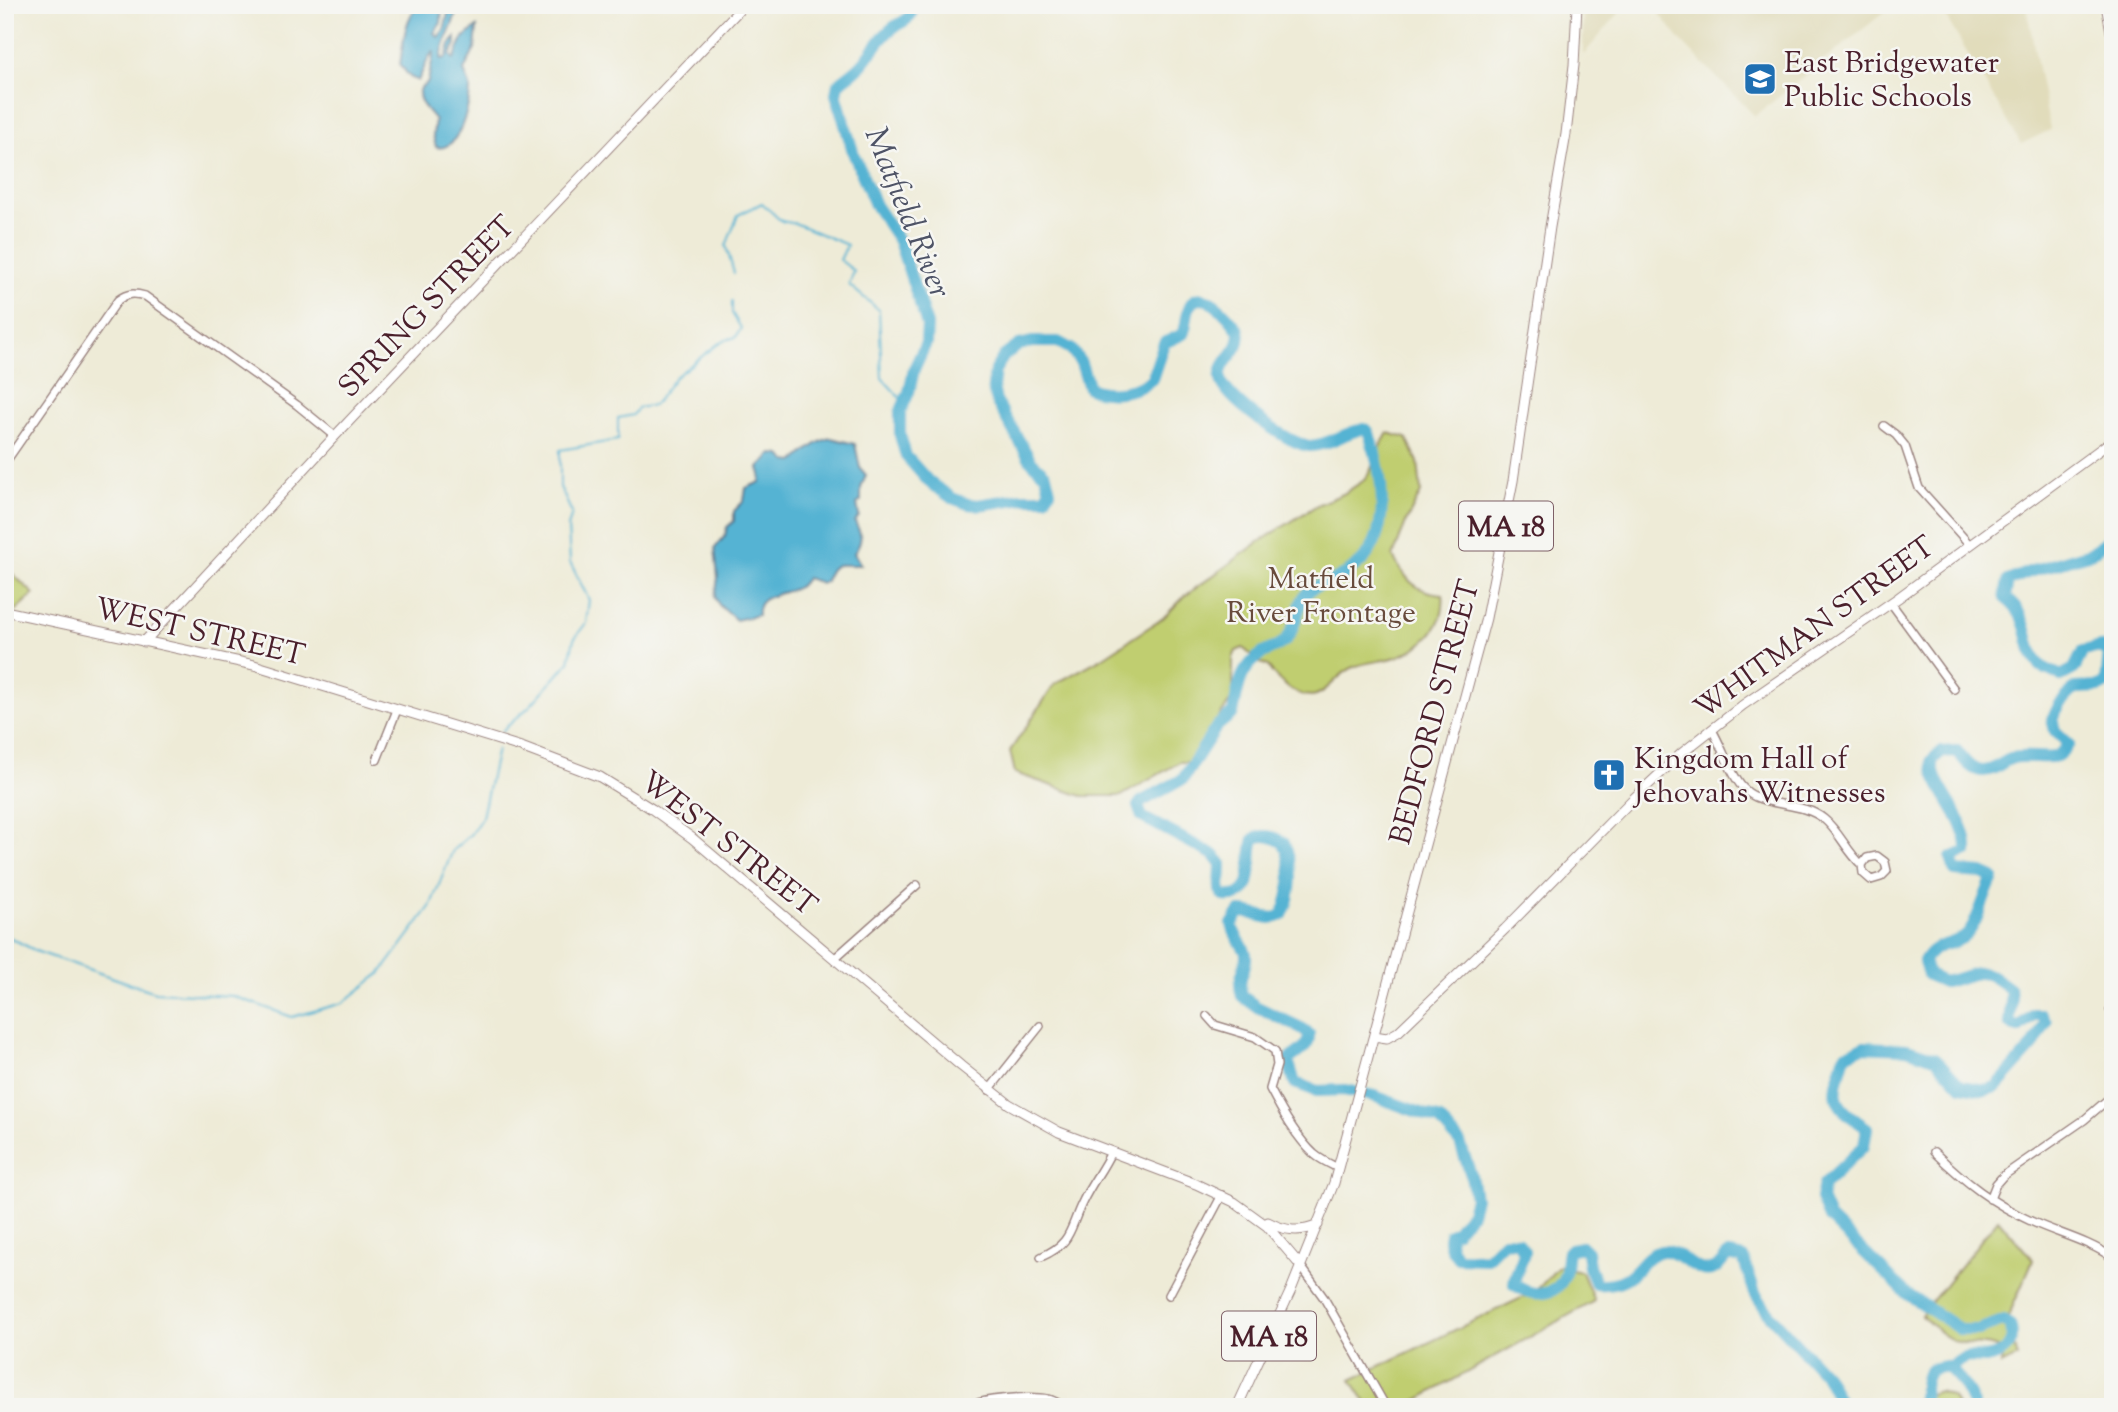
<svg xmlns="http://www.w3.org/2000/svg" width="2118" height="1412" font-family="'Sorts Mill Goudy',serif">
	<rect width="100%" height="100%" fill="#f6f6f2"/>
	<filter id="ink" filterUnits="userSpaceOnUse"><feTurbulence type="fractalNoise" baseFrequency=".0143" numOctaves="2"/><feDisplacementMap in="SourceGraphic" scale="14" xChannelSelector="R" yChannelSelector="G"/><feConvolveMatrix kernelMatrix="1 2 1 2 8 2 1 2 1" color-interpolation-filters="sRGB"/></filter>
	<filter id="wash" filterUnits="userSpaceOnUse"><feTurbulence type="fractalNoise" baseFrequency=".00686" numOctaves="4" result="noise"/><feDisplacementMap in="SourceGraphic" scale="28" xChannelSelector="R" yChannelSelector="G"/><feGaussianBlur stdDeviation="1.57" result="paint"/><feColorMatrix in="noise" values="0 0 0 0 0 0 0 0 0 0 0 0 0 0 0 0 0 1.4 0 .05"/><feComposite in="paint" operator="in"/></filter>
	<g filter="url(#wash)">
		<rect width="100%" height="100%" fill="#eeebd7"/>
		<path fill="#e1dcbb" d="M 1583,5 L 1626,5 L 1583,55 Z
			M 1653,5 L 1893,5 L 1755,116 L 1681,41 Z
			M 1939,5 L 2059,5 L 2027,11 L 2050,130 L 2021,144 Z"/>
		<path fill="#c0ce70" stroke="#85764e" stroke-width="2" d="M 1388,433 L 1407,438 L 1418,462 L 1421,492 L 1406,522 L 1393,557 C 1407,580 1414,592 1443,594 C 1447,624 1423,649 1396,657 C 1382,662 1368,661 1354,667 C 1329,677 1324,710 1290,689 C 1282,683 1272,675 1268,666 L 1260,663 L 1243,648 L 1236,651 L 1233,658 L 1233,697 L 1188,762 L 1180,762 L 1121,796 L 1082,796 L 1015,773 L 1010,751 L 1055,684 L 1102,658 L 1163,618 L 1185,596 L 1259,542 L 1319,504 L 1343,494 L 1363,481 L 1370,472 L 1378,450 Z
			M 5,567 L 34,594 L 5,621 Z
			M 1998,1219 L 2033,1260 L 2005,1324 L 2018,1357 L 2001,1365 L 2003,1359 L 2000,1350 C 1989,1342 1975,1346 1962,1343 C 1946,1340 1933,1326 1921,1315 Z
			M 1563,1265 L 1570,1270 L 1582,1272 L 1594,1301 L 1405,1407 L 1369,1407 L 1351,1380 L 1536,1291 L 1558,1267 Z
			M 1939,1391 L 1953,1397 L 1958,1407 L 1910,1407 L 1918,1398 Z"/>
		<path fill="#54b3d3" stroke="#4f697f" stroke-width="2" d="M 419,5 L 435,7 L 442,5 L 441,23 L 434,33 L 438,37 L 444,30 L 450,5 L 457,5 C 456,25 443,39 441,59 L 446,58 L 450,44 L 456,38 L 456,44 L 450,55 L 454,59 L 463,38 L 477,27 L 475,49 L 464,70 C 465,76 469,81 470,86 C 471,103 459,153 436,147 L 433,135 L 435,120 C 427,109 418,104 419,90 L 428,82 L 434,51 L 429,57 L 418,81 L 410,77 L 400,65 C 403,46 404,18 419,5 Z
			M 831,438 L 855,444 L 860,468 L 866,475 L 861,488 L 861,501 L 857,504 L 859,516 L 855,522 C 862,535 863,541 854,553 L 861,565 C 841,566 831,559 826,581 L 822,583 L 806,578 C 806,579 800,586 798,587 C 785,595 755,593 758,615 L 736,620 L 719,605 L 715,597 L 718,578 L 715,548 L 725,536 L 727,527 L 734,521 L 734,511 L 744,501 L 746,488 L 760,482 L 761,474 L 759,468 L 772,454 L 781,455 L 787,461 L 794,462 C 805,452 817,441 831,438 Z"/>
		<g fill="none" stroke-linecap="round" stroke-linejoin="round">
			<path stroke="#54b3d3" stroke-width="2" d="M 734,273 L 726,246 L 738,215 L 762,203 L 781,221 L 797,224 L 847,245 L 840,260 L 854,271 L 849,285 L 879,310 L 882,378 L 904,402
				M 502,731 L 530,706 L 569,662 L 574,639 L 586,623 L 589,600 L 570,562 L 568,527 L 572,513 L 560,487 L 560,450 L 618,440 L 618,418 L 633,415 L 638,408 L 654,405 L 675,377 L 722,341 L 736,337 L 741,328 L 732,313 L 732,301
				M 5,935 L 38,952 L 155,992 L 233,996 L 292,1017 L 343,1003 L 381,973 L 430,907 L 453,850 L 470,835 L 482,817 L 497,749"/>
			<path stroke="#54b3d3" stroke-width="12" d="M 909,5 L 911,14 C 907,22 901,22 894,27 C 881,36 874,50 864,62 C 857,71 847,77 838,84 L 836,94 L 854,155 L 875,205 L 899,241 L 927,325 L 926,343 L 914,369 L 909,392 L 900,413 L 900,435 L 906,456 L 929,482 L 952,498 L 968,504 L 978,505 L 1023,498 L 1045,498 L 1050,491 L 1046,475 L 1031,461 L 996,401 L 993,387 L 995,370 L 1004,356 L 1019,345 L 1032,342 L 1058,342 L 1071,349 L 1081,363 L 1089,388 C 1108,396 1136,393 1152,379 L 1164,343 L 1183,334 C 1187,326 1186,316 1189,308 C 1200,280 1232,321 1239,331 C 1244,351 1218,360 1221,379 C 1224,398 1291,446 1310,446 C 1329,445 1344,433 1362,429 L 1367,430 L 1369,433 C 1383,473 1394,538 1355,567 C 1349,572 1343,576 1337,579 C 1328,584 1316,584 1308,592 C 1297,602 1298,626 1286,640 C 1280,646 1270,649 1263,653 C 1238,670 1239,687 1233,713 L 1217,726 L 1183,779 L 1141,802 L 1138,806 L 1142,817 L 1214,855 L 1221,864 L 1220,890 L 1224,896 C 1260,900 1247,857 1254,839 C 1264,833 1274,837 1284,843 C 1294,866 1293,892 1282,915 C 1269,923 1254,911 1240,912 L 1232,924 C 1234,938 1246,947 1246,955 C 1247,971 1236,975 1242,996 L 1257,1007 L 1303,1029 L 1309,1034 C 1310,1047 1297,1053 1288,1060 L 1295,1083 L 1317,1091 L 1344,1090 L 1374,1096 L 1440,1120 L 1460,1143 L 1471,1175 L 1475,1198 L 1471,1213 L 1456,1231 L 1450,1234 C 1447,1245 1452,1250 1458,1258 L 1486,1259 L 1504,1241 L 1518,1242 L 1524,1251 C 1523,1263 1515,1271 1514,1284 C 1530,1297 1557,1299 1565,1274 C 1567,1268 1566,1259 1568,1252 L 1571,1249 L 1582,1247 L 1587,1252 L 1589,1267 L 1596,1284 C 1641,1287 1636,1255 1662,1251 C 1680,1248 1699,1281 1717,1267 C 1721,1264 1724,1259 1728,1255 L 1743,1258 L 1755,1293 L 1769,1314 L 1826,1376 L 1842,1407
				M 1950,1369 C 1955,1363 1960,1359 1968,1357 C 1974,1357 1980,1358 1985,1358 C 2004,1356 2017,1343 2010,1325 L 2003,1321 L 1978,1330 L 1961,1330 L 1907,1294 L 1829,1218 L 1821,1199 L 1824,1184 L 1864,1146 L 1867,1128 C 1828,1102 1833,1097 1845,1055 L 1863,1047 L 1907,1049 L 1935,1058 L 1961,1086 L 1985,1090 L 1996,1087 L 2033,1046 L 2046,1022 L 2042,1015 L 2034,1015 L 2018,1028 L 2009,1023 L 2011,1003 L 2010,989 C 1976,962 1981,975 1944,982 L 1928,975 L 1924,961 C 1935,940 1952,948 1966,935 C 1978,924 1984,894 1993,878 L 1982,873 L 1955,871 L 1951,858 L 1967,851 C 1968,815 1932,789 1932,760 L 1941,752 L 1957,751 C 1964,760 1971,771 1983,771 C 1996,771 2002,761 2013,758 C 2025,754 2049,760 2057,756 C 2062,753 2065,748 2069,744 L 2055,731 L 2052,719 L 2060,704 L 2075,688 L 2099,687 L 2106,683 L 2109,652 L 2100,647 L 2083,651 L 2074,669 L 2061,676 C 2055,673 2047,670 2041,666 C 2022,647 2034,619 2005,598 L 2008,581 L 2029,572 L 2091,553 L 2113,536
				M 1922,1407 L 1925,1379 L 1931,1369 L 1946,1366 C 1960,1376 1968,1391 1974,1407"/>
		</g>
	</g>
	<g filter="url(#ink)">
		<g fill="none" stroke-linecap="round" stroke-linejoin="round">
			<defs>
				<path id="minor" d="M 1884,426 L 1896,435 L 1905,446 L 1919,488 L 1970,545
					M 5,463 L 118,300 C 128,293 134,293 145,296 L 297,405 L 335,436
					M 1891,603 L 1954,689
					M 1712,730 C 1722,746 1730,774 1743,788 C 1763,809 1801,800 1824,819 C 1839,831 1847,852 1862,865 L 1867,858 L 1877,856 L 1885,862 L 1887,871 L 1881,877 L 1871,880 L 1863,873 L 1862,865
					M 377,760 L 397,710
					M 835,958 L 917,885
					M 2110,1010 L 2113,1012
					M 1207,1016 L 1215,1025 L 1255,1037 L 1275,1051 L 1277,1065 L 1270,1089 C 1282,1112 1296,1137 1314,1154 C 1321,1160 1330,1164 1338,1168
					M 989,1090 L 1040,1026
					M 1934,1152 C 1965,1182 1993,1204 2033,1222 C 2059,1234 2089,1241 2113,1258
					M 1990,1199 L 1996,1184 L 2003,1176 L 2084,1120 L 2113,1095
					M 1041,1257 C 1073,1243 1069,1229 1083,1201 C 1091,1184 1103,1169 1111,1152
					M 1300,1265 L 1324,1298 L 1386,1407
					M 1169,1295 L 1222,1195
					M 969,1407 C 979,1398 1035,1396 1048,1399 C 1054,1400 1059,1404 1064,1407"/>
				<path id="major" d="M 2106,5 L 2113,42
					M 5,611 L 254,665 L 521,747 L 600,777 L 652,809 L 692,838 L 961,1066 L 1009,1104 L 1059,1132 L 1196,1184 L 1234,1202 L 1267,1226 L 1300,1265
					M 144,642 L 335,436 L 744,5
					M 1374,1036 L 1387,1038 L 1398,1032 L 1505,929 L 1633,799 L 1682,753 L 1743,705 L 1898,598 L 2113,440
					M 1268,1222 C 1285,1231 1300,1233 1318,1225
					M 1237,1407 L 1291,1290 L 1334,1183 L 1486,618 L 1513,481 L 1550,227 L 1566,134 L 1574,65 L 1577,5"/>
			</defs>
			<use href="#minor" stroke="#9c8581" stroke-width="10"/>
			<use href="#major" stroke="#9c8581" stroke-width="11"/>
			<use href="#minor" stroke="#fff" stroke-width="7"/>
			<use href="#major" stroke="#fff" stroke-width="9"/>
		</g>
	</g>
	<defs>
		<symbol id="school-square" viewBox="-11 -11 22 22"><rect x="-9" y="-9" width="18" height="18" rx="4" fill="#1f6fb2" stroke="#f6f6f2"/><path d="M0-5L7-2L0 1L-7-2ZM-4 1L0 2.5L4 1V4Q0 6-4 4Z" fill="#fff"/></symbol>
		<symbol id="church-square" viewBox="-11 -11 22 22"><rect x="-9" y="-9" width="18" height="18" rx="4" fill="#1f6fb2" stroke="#f6f6f2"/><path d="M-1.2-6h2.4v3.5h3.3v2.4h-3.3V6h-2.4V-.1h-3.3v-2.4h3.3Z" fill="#fff"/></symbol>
	</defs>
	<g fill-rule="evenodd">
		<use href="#school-square" x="1741" y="60" width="38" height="38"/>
		<use href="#church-square" x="1590" y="756" width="38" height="38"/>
	</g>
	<g text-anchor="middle" stroke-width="5" stroke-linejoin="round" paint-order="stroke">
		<g fill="#f6f6f2" stroke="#7e6067" stroke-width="2">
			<rect x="1459" y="501.5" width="94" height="49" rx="5"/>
			<rect x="1222" y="1311.5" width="94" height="49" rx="5"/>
		</g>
		<g font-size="28" font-weight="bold" fill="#4a1f2b">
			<text x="1506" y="536">MA 18</text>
			<text x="1269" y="1346">MA 18</text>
		</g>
		<g font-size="30" fill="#4a1f2b" stroke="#f6f6f2" text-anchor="start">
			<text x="1784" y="72">East Bridgewater<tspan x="1784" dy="34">Public Schools</tspan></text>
			<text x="1634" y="768">Kingdom Hall of<tspan x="1634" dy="34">Jehovahs Witnesses</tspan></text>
		</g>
		<g font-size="30" fill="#4a1f2b" stroke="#f6f6f2">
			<text transform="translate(426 306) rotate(-46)" y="10">SPRING STREET</text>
			<text transform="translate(1814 627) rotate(-36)" y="10">WHITMAN STREET</text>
			<text transform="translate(200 631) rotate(13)" y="10">WEST STREET</text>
			<text transform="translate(1434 712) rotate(-75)" y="10">BEDFORD STREET</text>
			<text transform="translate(729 843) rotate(38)" y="10">WEST STREET</text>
		</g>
		<g font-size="30" fill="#684b3c" stroke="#f6f6f2">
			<text x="1321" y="588">Matfield<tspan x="1321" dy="34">River Frontage</tspan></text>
		</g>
		<g font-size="32" font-style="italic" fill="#4e5366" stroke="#f6f6f2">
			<text transform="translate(909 212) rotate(68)" y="11">Matfield River</text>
		</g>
	</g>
	<rect width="2118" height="1412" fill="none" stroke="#f6f6f2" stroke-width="28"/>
</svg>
